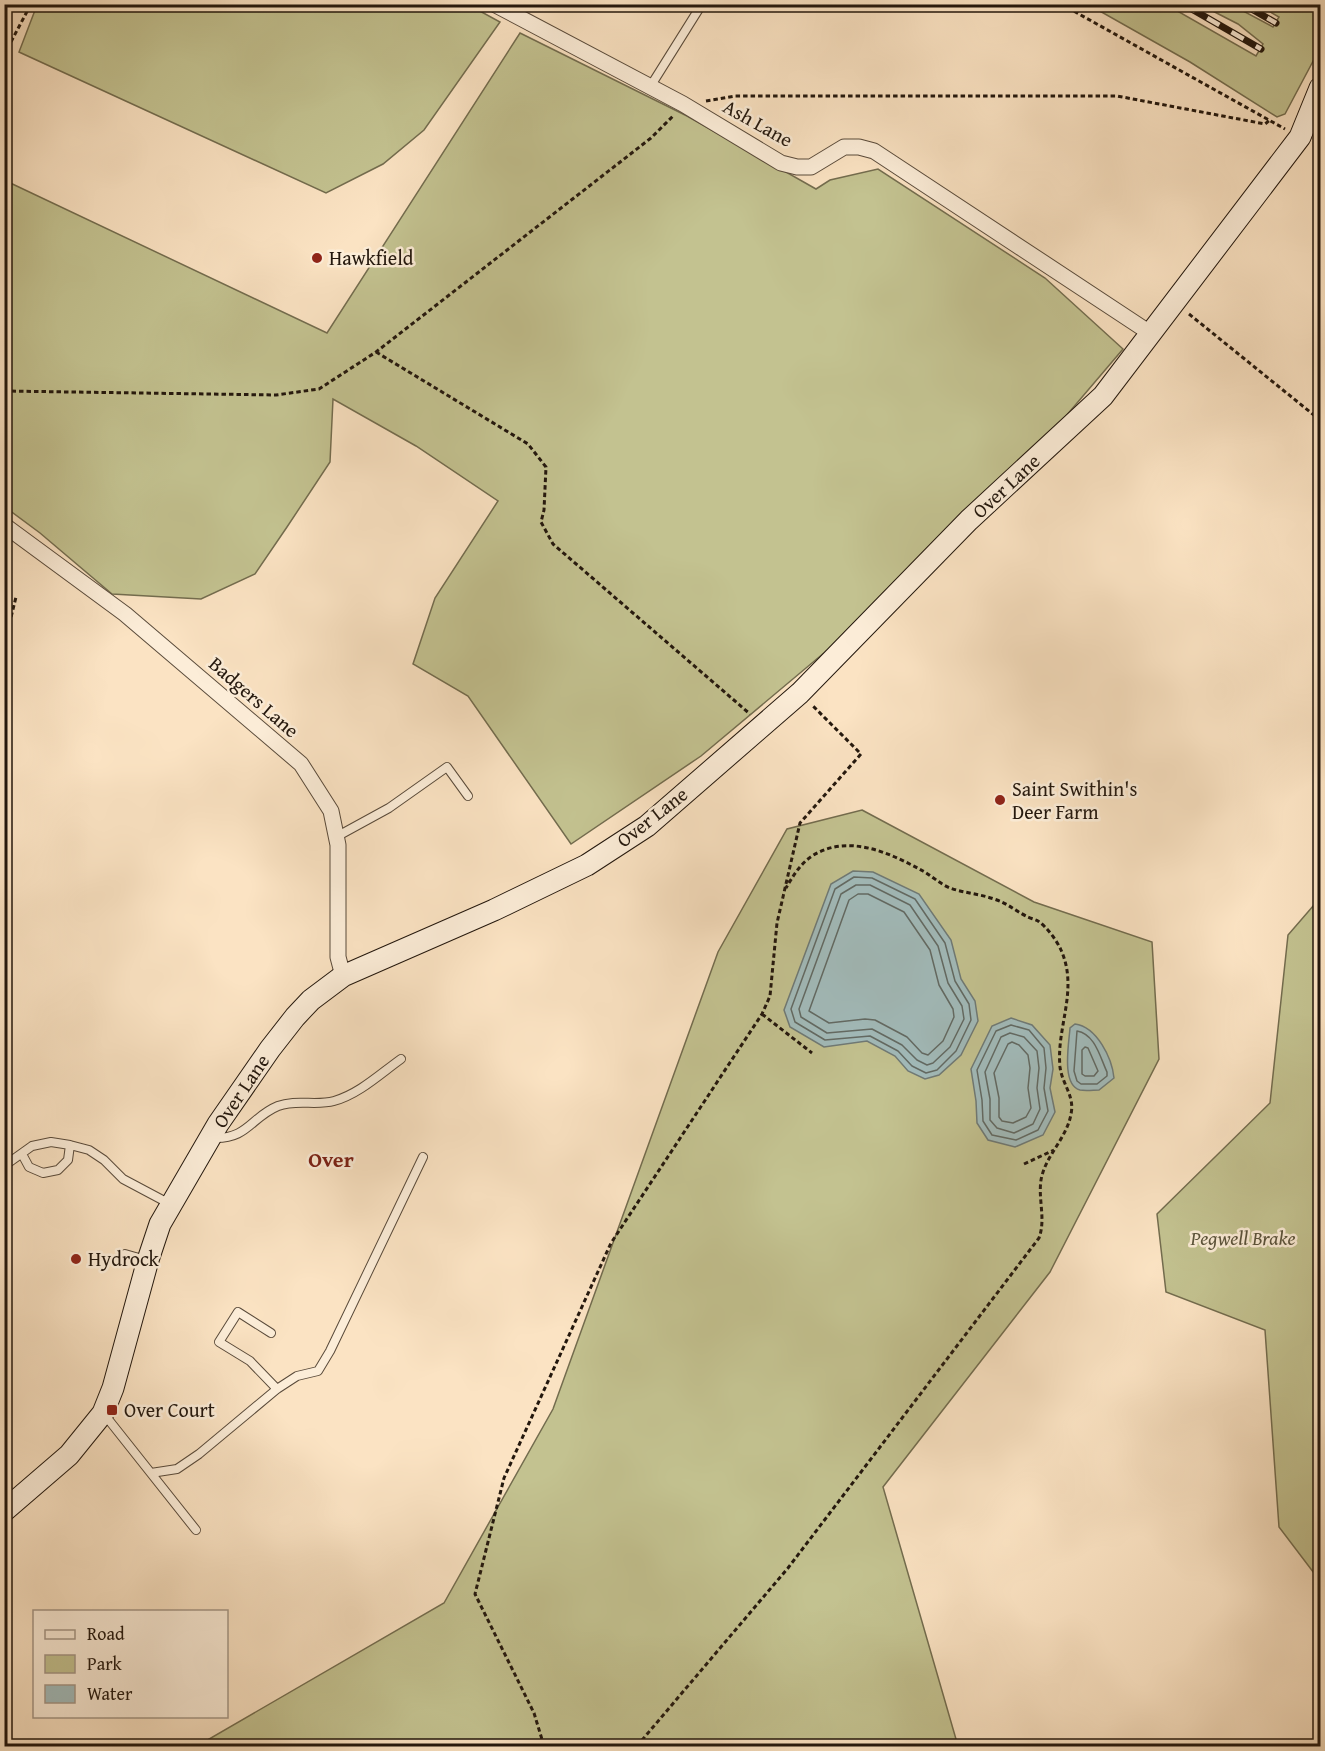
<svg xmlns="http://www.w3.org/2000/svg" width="1325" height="1751" font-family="'Gentium Book Plus',serif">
	<rect width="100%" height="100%" fill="#fbe3c3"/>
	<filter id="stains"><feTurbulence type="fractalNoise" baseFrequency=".00333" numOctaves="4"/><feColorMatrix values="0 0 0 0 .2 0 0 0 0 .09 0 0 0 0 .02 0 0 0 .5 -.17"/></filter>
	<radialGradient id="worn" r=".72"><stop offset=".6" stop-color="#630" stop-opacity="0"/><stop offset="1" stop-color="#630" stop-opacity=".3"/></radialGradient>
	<path fill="#c3c290" stroke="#736c4e" stroke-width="1.5" d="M 467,4 L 500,22 L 424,130 L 383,164 L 326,193 L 19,52 L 37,5 Z
		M 1089,5 L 1167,5 L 1256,56 L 1263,44 L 1238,24 L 1201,5 L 1232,5 L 1273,27 L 1279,17 L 1258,5 L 1320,5 L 1320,48 L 1285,114 L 1277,117 L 1190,62 Z
		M 520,33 L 687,116 L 816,189 L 830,180 L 878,169 L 1045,278 L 1123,349 L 1060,423 L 843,637 L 701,756 L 571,844 L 468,696 L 413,664 L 435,598 L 498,501 L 416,446 L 333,399 L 330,462 L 287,527 L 255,574 L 201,599 L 112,594 L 40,533 L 5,507 L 4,180 L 327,333 Z
		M 862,810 L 1034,902 L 1152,942 L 1159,1059 L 1050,1272 L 883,1487 L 958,1746 L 197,1746 L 444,1603 L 553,1409 L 718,952 L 787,829 Z
		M 1320,898 L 1320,1581 L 1279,1527 L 1265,1330 L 1166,1292 L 1157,1214 L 1270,1103 L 1288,935 Z"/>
	<path fill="#a2bcbc" stroke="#6f7a76" stroke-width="1.5" d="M 853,871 L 873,872 L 919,894 L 951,940 L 961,979 L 975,1001 L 978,1021 L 961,1055 L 939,1075 L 925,1079 L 908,1071 L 895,1056 L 867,1041 L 824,1047 L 790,1027 L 784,1010 L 831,884 Z
		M 1011,1018 L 1032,1025 L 1050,1045 L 1053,1069 L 1050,1088 L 1055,1112 L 1043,1135 L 1015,1147 L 988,1140 L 977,1123 L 976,1101 L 971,1069 L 992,1026 Z
		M 1075,1024 C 1097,1027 1112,1058 1114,1078 L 1099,1090 C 1094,1090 1086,1091 1080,1090 C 1061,1085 1069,1043 1070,1028 Z"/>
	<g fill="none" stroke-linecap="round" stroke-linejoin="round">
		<path stroke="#626a64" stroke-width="1.5" d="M 854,877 L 872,878 L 915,899 L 945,943 L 955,981 L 969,1004 L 971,1020 L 956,1051 L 937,1070 L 926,1073 L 912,1066 L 898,1051 L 870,1036 L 825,1040 L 795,1022 L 791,1009 L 835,889 Z
			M 856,885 L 870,885 L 910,905 L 938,946 L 948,983 L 962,1006 L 964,1019 L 950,1047 L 933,1063 L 927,1065 L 917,1060 L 902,1045 L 872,1029 L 827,1033 L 801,1017 L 799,1009 L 841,894 Z
			M 858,894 L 868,894 L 904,912 L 930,950 L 939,985 L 953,1009 L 954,1017 L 943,1041 L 928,1055 L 922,1053 L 907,1037 L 875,1020 L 865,1019 L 829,1023 L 809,1011 L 849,900 Z
			M 1011,1025 L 1029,1030 L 1044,1048 L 1046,1068 L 1044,1088 L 1048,1111 L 1038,1130 L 1016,1140 L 992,1135 L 983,1121 L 982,1100 L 977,1070 L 996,1031 Z
			M 1077,1031 C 1095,1034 1100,1057 1107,1072 L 1107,1076 L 1097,1084 L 1081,1084 L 1077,1081 L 1074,1071 Z
			M 1010,1033 L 1024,1037 L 1037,1051 L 1039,1068 L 1037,1088 L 1040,1109 L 1033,1124 L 1014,1133 L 997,1128 L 990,1120 L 990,1099 L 985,1072 L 1001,1037 Z
			M 1012,1042 L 1019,1045 L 1028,1055 L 1030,1068 L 1028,1088 L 1031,1108 L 1026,1117 L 1013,1123 L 1002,1121 L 999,1117 L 999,1098 L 994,1073 L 1008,1044 Z
			M 1085,1047 L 1088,1048 L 1098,1071 L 1094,1076 L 1085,1076 L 1082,1074 L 1082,1050 Z"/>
		<defs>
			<path id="lane" d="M 650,87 L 702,4
				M 336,837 L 389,808 L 447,767 L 468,796
				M 214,1138 C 248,1139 251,1117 278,1106 C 296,1099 316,1106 334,1101 C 359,1094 380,1074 401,1059
				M 22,1154 L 29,1167 L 43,1173 L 58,1170 L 68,1160 L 70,1145
				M 4,1166 L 32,1146 L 51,1142 L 70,1145 L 89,1150 L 104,1160 L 123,1179 L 170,1204
				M 125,1254 L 146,1260
				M 271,1333 L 238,1312 L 219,1342 L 250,1361 L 277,1389
				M 104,1414 L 196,1530
				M 151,1473 L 177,1469 L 199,1454 L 277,1389 L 297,1376 L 318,1371 L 330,1351 L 423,1157"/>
			<path id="street" d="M 494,4 L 683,104 L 781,163 L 797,167 L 811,167 L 844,147 L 859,147 L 874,151 L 1150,333
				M 4,525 L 125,614 L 301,764 L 331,811 L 338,845 L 338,957 L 343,976"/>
			<path id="secondary" d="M 4,1511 L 69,1455 L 103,1413 L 113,1388 L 148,1260 L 160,1224 L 218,1124 L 270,1049 L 295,1017 L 311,1000 L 343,976 L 494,910 L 587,865 L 647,826 L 800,693 L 969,520 L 1103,396 L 1300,137 L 1320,88"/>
		</defs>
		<use href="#lane" stroke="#594a3a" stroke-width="10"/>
		<use href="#street" stroke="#594a3a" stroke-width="17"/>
		<use href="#secondary" stroke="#23170d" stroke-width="23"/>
		<path stroke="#23170d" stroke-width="3" stroke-dasharray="4.5 3" stroke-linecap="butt" d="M 1061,4 L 1285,129
			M 4,55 L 31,4
			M 706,101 L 735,96 L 1117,96 L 1265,124 L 1270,120
			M 1189,314 L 1320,420
			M 376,352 L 528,444 L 546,467 L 544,510 L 541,522 L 553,544 L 750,714
			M 4,391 L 276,395 L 319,389 L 376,352 L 651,138 L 673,116
			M 4,646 L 16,597
			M 762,1014 L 812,1053
			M 1024,1164 L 1054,1150
			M 544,1746 L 534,1713 L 475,1594 L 504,1478 L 611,1243 L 762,1014 L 770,996 L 777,923 L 800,823 L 861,754 L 812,705
			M 637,1746 L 788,1568 L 1039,1238 C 1046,1219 1038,1200 1041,1180 C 1045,1156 1067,1138 1071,1114 C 1075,1096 1062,1084 1060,1067 C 1056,1027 1079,990 1061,950 C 1057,941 1047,927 1038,921 C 1034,919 1029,918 1026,916 C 1014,910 1007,903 994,899 C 980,894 964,893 950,888 C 940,884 932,876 923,871 C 890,853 848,833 812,856 C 800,864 793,876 786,888"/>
		<use href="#lane" stroke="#fcedd8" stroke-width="8"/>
		<use href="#street" stroke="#fcedd8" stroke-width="15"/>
		<use href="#secondary" stroke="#fcedd8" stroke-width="21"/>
		<defs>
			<path id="rail" d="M 1183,4 L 1261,49
				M 1243,4 L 1276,23"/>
		</defs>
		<use href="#rail" stroke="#23170d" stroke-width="7"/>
		<use href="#rail" stroke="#fcedd8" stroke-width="4.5" stroke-dasharray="14" stroke-linecap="butt"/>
	</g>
	<g fill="#8f2418" stroke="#fcedd8" stroke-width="2">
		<circle cx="317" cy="258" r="6"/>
		<circle cx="1000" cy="800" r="6"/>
		<circle cx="76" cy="1259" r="6"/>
		<rect x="106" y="1404" width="12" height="12" rx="3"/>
	</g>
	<g text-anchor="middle" stroke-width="5" stroke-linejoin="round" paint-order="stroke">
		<g font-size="20" fill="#23170d" stroke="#fcedd8">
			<text transform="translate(758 123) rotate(29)" y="7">Ash Lane</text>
			<text transform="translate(1006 486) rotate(-43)" y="7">Over Lane</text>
			<text transform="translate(254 697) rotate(41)" y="7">Badgers Lane</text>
			<text transform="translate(652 817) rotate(-38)" y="7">Over Lane</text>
			<text transform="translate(241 1091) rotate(-56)" y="7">Over Lane</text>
		</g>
		<g font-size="20" fill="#23170d" stroke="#fcedd8" text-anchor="start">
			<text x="329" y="265">Hawkfield</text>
			<text x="1012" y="796">Saint Swithin's<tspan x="1012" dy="23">Deer Farm</tspan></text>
			<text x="88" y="1266">Hydrock</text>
			<text x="124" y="1417">Over Court</text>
		</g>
		<g font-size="20" font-style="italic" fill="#5b533b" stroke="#fcedd8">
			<text x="1243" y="1245">Pegwell Brake</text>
		</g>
		<g font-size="22" font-weight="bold" fill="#7a1f14" stroke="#fcedd8">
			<text x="331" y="1167">Over</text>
		</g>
	</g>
	<rect width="1325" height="1751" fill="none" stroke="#fbe3c3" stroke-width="24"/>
	<rect x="6" y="6" width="1313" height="1739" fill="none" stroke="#23170d" stroke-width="3"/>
	<rect x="12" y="12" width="1301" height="1727" fill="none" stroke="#23170d" stroke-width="1.5"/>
	<rect x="33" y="1610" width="195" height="108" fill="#fcedd8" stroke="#a59787" stroke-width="1.5"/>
	<rect x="45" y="1630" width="30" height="9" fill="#fcedd8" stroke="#a59787" stroke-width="1.5"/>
	<text x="87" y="1640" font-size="18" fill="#23170d">Road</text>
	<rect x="45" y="1655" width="30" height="18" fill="#c3c290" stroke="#a59787" stroke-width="1.5"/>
	<text x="87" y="1670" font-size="18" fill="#23170d">Park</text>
	<rect x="45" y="1685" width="30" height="18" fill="#a2bcbc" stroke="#a59787" stroke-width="1.5"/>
	<text x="87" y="1700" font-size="18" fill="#23170d">Water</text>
	<rect width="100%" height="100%" filter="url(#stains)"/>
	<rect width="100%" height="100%" fill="url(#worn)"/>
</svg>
